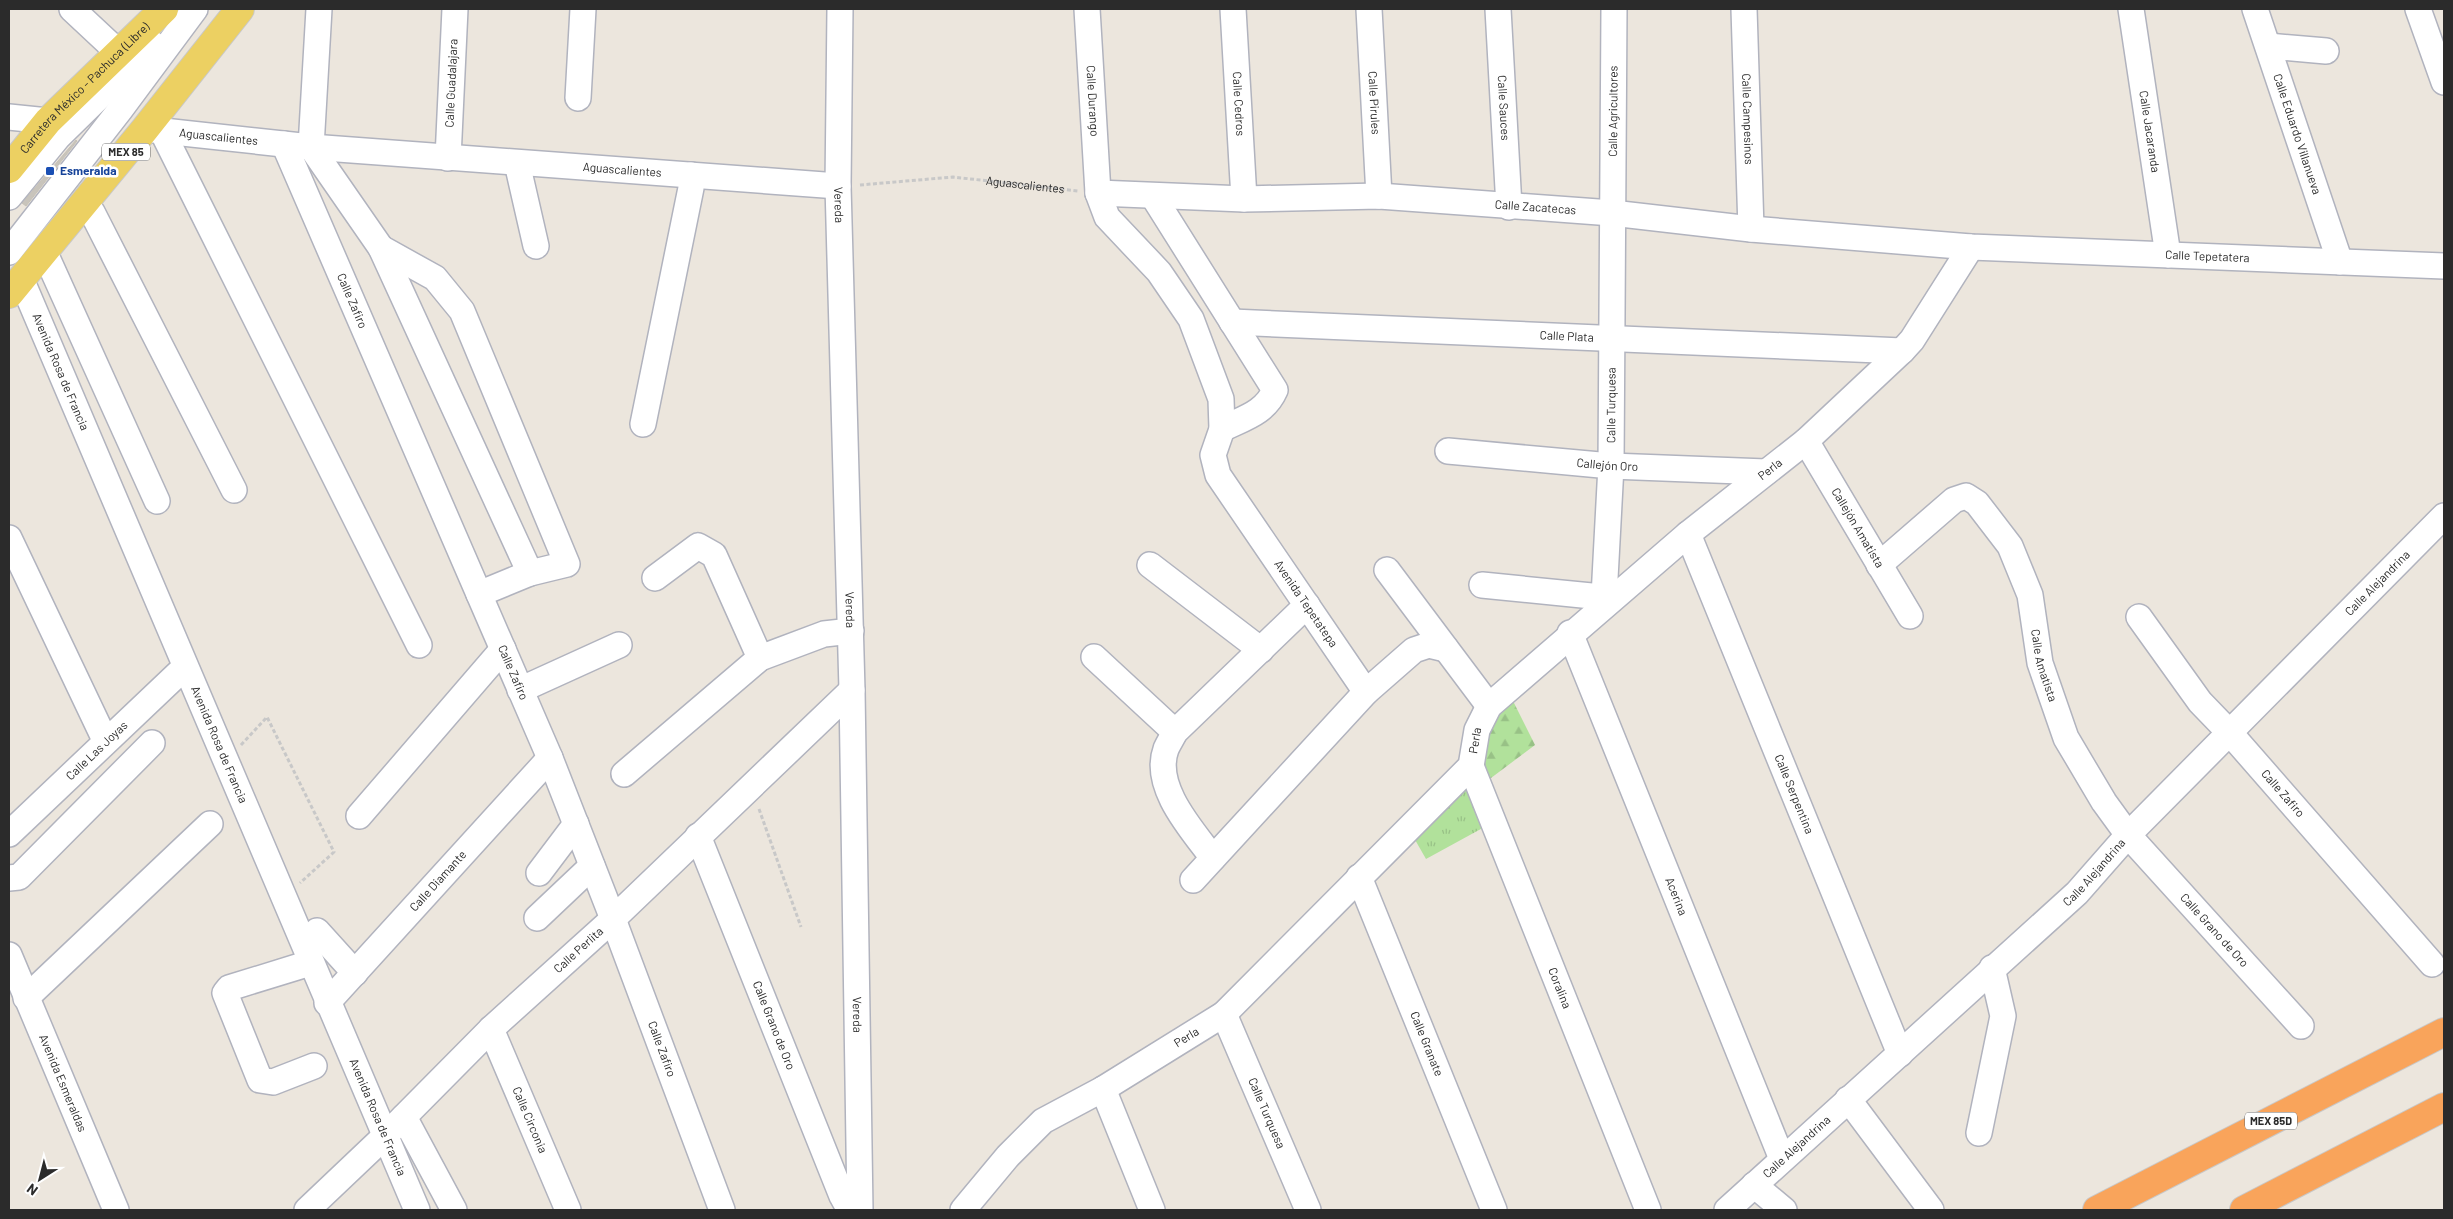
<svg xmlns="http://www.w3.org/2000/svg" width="2453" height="1219" font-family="Barlow,sans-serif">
	<defs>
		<pattern id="forest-firs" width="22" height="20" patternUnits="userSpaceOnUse" patternTransform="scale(1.25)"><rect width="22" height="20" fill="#b1e19b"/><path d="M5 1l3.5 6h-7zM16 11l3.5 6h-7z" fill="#98c186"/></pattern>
		<pattern id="park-tufts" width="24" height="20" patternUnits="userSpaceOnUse" patternTransform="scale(1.25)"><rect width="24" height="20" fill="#b1e19b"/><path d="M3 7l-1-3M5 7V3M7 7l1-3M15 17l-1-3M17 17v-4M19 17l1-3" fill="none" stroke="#98c186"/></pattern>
	</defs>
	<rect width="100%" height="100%" fill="#ece6dd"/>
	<path fill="url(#forest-firs)" d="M 1510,695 L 1535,745 L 1483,784 L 1481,731 Z"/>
	<path fill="url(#park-tufts)" d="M 1469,771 L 1490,824 L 1426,859 L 1410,831 Z"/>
	<path fill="#c8c4bc" stroke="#c7c2b7" d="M 76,140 L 77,141 L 26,206 L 22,203 Z"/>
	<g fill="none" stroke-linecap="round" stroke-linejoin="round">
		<defs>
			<g id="minor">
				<path d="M 72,9 L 118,52"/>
				<path d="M 319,9 L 311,147 L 381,248 L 530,573 L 479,594"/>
				<path id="s2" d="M 840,9 L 838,186 L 852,690 L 860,1210"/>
				<path id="s3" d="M 1087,9 L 1098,193 L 1107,217 L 1159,272 L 1191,319 L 1221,399 L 1222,429 L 1213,455 L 1218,475 L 1366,692"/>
				<path id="s4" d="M 1233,9 L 1244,199"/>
				<path id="s5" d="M 1369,9 L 1379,196"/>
				<path id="s6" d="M 1498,9 L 1509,207"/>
				<path id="s7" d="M 1744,9 L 1751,229"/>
				<path id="s8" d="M 2131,9 L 2168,255"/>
				<path id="s9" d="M 2255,9 L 2340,262"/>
				<path d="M 2418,9 L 2444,82"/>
				<path d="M 2268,46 L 2326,51"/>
				<path d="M 578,98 L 583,9"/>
				<path d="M 9,117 L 48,121"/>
				<path id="s10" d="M 145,129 L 311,147 L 838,186"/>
				<path d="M 162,131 L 419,645"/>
				<path id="s11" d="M 284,144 L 550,758 L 613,919 L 722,1210"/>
				<path id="s12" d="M 448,158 L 455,9"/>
				<path d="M 517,163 L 536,246"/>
				<path id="s13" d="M 1098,193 L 1244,199 L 1379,196 L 1612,213 L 1751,229 L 1971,247 L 2444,266"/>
				<path d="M 1153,196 L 1275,390 C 1265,413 1244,418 1222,429"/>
				<path d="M 9,197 L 58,137 L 153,44"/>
				<path d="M 84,203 L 92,212 L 234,490"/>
				<path d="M 381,248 L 435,278 L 462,311 L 567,564 L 530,573"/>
				<path d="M 44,251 L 157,501"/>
				<path d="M 9,252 L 120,110 L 195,9"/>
				<path id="s14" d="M 21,279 L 417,1210"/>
				<path id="s15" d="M 1232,322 L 1902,351"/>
				<path d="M 643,424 L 691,188 L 691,175"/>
				<path id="s16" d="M 1806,441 L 1910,616"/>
				<path id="s17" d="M 1448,451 L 1611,466 L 1766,472"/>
				<path id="s18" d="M 1688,534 L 1900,1054"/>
				<path d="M 9,538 L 105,740"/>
				<path d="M 1150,565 L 1261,650"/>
				<path id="s19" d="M 1879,565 L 1954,500 L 1966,496 L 1977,503 L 2010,546 L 2030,595 L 2040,663 L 2066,738 L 2104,802 L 2128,835 L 2301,1026"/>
				<path d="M 1387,570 L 1489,706"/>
				<path d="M 655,578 L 698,546 L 714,555 L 760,658"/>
				<path d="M 1482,585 L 1612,598"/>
				<path id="s20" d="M 1604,597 L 1611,466 L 1614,9"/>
				<path id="s21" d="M 2139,617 L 2200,702 L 2229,732 L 2432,964"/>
				<path id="s22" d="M 1570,633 L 1782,1159"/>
				<path d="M 1094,657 L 1175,732"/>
				<path d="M 520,690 L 619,645"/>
				<path id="s23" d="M 1471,766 L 1648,1210"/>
				<path d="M 624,774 L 760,658 L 824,634 L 851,631"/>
				<path d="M 359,816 L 503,649"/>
				<path id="s24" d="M 9,834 L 185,667"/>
				<path id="s25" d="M 698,836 L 842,1196 L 847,1205 L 855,1210"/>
				<path d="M 1213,858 C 1193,831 1152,787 1166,749 C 1168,744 1172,738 1175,732 L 1307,605"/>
				<path d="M 539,873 L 576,824"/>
				<path id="s26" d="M 1359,877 L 1494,1210"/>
				<path d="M 9,878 L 19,877 L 152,743"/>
				<path d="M 1193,880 L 1366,692 L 1414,650 L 1429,645 L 1446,649"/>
				<path d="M 537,918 L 592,866"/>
				<path d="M 317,931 L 355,973"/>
				<path id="s27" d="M 9,955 L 116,1210"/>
				<path d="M 310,963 L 229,988 L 225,993 L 260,1080 L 273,1082 L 314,1066"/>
				<path d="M 26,998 L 210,824"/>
				<path id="s28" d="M 327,1003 L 550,758"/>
				<path id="s29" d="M 1224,1014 L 1308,1210"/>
				<path id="s30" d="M 491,1029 L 568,1210"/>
				<path d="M 1103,1089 L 1152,1210"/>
				<path d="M 1848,1099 L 1931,1210"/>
				<path d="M 404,1117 L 454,1210"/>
				<path d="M 1979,1133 L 2003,1016 L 1992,968"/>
				<path d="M 1754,1185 L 1784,1210"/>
				<path id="s31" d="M 307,1210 L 385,1136 L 491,1029 L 613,919 L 852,690"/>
				<path id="s32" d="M 963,1210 L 1008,1156 L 1043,1121 L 1103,1089 L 1224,1014 L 1471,766 L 1477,730 L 1489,706 L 1688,534 L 1806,441 L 1902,351 L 1912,340 L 1971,247"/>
				<path id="s33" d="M 1727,1210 L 2077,893 L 2128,835 L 2444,516"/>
			</g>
			<g id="major">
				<path id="s34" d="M 9,169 L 48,121 L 164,9"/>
				<path d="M 9,294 L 145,129 L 240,9"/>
			</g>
			<path id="highway" d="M 2097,1210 L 2444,1032
				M 2244,1210 L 2444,1107"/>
		</defs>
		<use href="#minor" stroke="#b1b3be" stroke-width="28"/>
		<use href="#major" stroke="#c8c8c8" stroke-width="30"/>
		<use href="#highway" stroke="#c8c8c8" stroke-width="30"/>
		<g stroke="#c8c8c8" stroke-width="3" stroke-dasharray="4 2.5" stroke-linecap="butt">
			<path id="s1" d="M 860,185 L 953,177 L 1078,191"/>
			<path d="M 241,745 L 267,717 L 334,852 L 300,883"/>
			<path d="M 759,809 L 801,927"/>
		</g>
		<use href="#minor" stroke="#fff" stroke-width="25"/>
		<use href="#major" stroke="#ecd062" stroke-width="28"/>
		<use href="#highway" stroke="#f9a45b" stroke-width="28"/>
	</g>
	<rect fill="#1a4fb4" stroke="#fff" stroke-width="2" x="45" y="166" width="10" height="10" rx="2.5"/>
	<g text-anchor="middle" stroke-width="5" stroke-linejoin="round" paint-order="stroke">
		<g fill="#fff" stroke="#6b6b6b" stroke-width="1">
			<rect x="102" y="143.5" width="48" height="17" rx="4"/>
			<rect x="2245" y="1112.5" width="52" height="17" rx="4"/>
		</g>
		<g font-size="11" font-weight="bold" fill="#2b2b2b">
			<text x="126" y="156">MEX 85</text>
			<text x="2271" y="1125">MEX 85D</text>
		</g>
		<g font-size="12" fill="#2b2b2b" stroke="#fff">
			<text dy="4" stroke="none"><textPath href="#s12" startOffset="75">Calle Guadalajara</textPath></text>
			<text dy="4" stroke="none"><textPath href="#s34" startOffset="111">Carretera México - Pachuca (Libre)</textPath></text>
			<text dy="4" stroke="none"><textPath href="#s3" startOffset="92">Calle Durango</textPath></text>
			<text dy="4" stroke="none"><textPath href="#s5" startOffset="94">Calle Pirules</textPath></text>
			<text dy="4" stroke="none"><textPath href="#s4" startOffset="95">Calle Cedros</textPath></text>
			<text dy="4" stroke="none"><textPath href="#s6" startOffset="99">Calle Sauces</textPath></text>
			<text dy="4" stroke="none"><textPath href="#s20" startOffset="486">Calle Agricultores</textPath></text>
			<text dy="4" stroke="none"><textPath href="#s7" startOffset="110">Calle Campesinos</textPath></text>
			<text dy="4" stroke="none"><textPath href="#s8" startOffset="124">Calle Jacaranda</textPath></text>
			<text dy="4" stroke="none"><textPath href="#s9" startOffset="132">Calle Eduardo Villanueva</textPath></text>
			<text dy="4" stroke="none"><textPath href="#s10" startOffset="74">Aguascalientes</textPath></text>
			<text dy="4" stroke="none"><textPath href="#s10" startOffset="479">Aguascalientes</textPath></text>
			<text dy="4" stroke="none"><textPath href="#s1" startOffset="166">Aguascalientes</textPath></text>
			<text dy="4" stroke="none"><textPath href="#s2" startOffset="196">Vereda</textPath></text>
			<text dy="4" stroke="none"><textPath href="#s13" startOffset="438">Calle Zacatecas</textPath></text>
			<text dy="4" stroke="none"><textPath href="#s13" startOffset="1112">Calle Tepetatera</textPath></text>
			<text dy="4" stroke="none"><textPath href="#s11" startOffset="171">Calle Zafiro</textPath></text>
			<text dy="4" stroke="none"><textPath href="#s15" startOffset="335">Calle Plata</textPath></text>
			<text dy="4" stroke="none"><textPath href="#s14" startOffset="101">Avenida Rosa de Francia</textPath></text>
			<text dy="4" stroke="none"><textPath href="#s20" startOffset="192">Calle Turquesa</textPath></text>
			<text dy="4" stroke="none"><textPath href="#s17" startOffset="160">Callejón Oro</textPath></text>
			<text dy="4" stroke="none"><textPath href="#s32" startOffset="1111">Perla</textPath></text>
			<text dy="4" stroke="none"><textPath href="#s16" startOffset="101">Callejón Amatista</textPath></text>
			<text dy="4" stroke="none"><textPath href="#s33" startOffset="904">Calle Alejandrina</textPath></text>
			<text dy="4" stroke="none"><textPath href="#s3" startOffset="662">Avenida Tepetatepa</textPath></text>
			<text dy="4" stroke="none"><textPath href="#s2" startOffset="601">Vereda</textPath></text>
			<text dy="4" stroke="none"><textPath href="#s19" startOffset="304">Calle Amatista</textPath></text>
			<text dy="4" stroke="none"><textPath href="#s11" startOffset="576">Calle Zafiro</textPath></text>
			<text dy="4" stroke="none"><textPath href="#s32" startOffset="706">Perla</textPath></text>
			<text dy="4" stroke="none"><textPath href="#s14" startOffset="506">Avenida Rosa de Francia</textPath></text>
			<text dy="4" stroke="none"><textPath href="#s24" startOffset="121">Calle Las Joyas</textPath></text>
			<text dy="4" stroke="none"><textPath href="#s21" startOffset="228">Calle Zafiro</textPath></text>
			<text dy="4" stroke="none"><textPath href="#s18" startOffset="281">Calle Serpentina</textPath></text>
			<text dy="4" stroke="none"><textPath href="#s33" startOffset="499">Calle Alejandrina</textPath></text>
			<text dy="4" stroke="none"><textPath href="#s28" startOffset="165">Calle Diamante</textPath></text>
			<text dy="4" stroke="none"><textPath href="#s22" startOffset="284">Acerina</textPath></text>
			<text dy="4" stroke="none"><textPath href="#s19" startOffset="624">Calle Grano de Oro</textPath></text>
			<text dy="4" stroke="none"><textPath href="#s31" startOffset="376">Calle Perlita</textPath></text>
			<text dy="4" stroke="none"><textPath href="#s23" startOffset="239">Coralina</textPath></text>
			<text dy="4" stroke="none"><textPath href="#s2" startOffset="1006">Vereda</textPath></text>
			<text dy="4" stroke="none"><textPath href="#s25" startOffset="204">Calle Grano de Oro</textPath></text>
			<text dy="4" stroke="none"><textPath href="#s32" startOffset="286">Perla</textPath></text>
			<text dy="4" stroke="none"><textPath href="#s26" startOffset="180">Calle Granate</textPath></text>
			<text dy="4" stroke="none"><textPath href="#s11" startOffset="981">Calle Zafiro</textPath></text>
			<text dy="4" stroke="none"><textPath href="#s27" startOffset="139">Avenida Esmeraldas</textPath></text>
			<text dy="4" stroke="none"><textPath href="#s29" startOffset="108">Calle Turquesa</textPath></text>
			<text dy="4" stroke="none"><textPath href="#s14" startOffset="911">Avenida Rosa de Francia</textPath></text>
			<text dy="4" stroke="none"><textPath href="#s30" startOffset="99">Calle Circonia</textPath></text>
			<text dy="4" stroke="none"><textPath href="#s33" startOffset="94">Calle Alejandrina</textPath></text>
		</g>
		<g font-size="12" font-weight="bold" fill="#164399" stroke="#fff" text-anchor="start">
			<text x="60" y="175">Esmeralda</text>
		</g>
	</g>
	<rect width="2453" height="1219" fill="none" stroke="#2b2b2b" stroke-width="20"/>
	<g transform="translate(40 1179) rotate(216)" stroke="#ffffff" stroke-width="4" paint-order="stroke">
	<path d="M0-4L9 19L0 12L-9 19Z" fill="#2b2b2b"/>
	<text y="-8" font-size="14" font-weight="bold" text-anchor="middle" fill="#2b2b2b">N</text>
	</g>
</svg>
